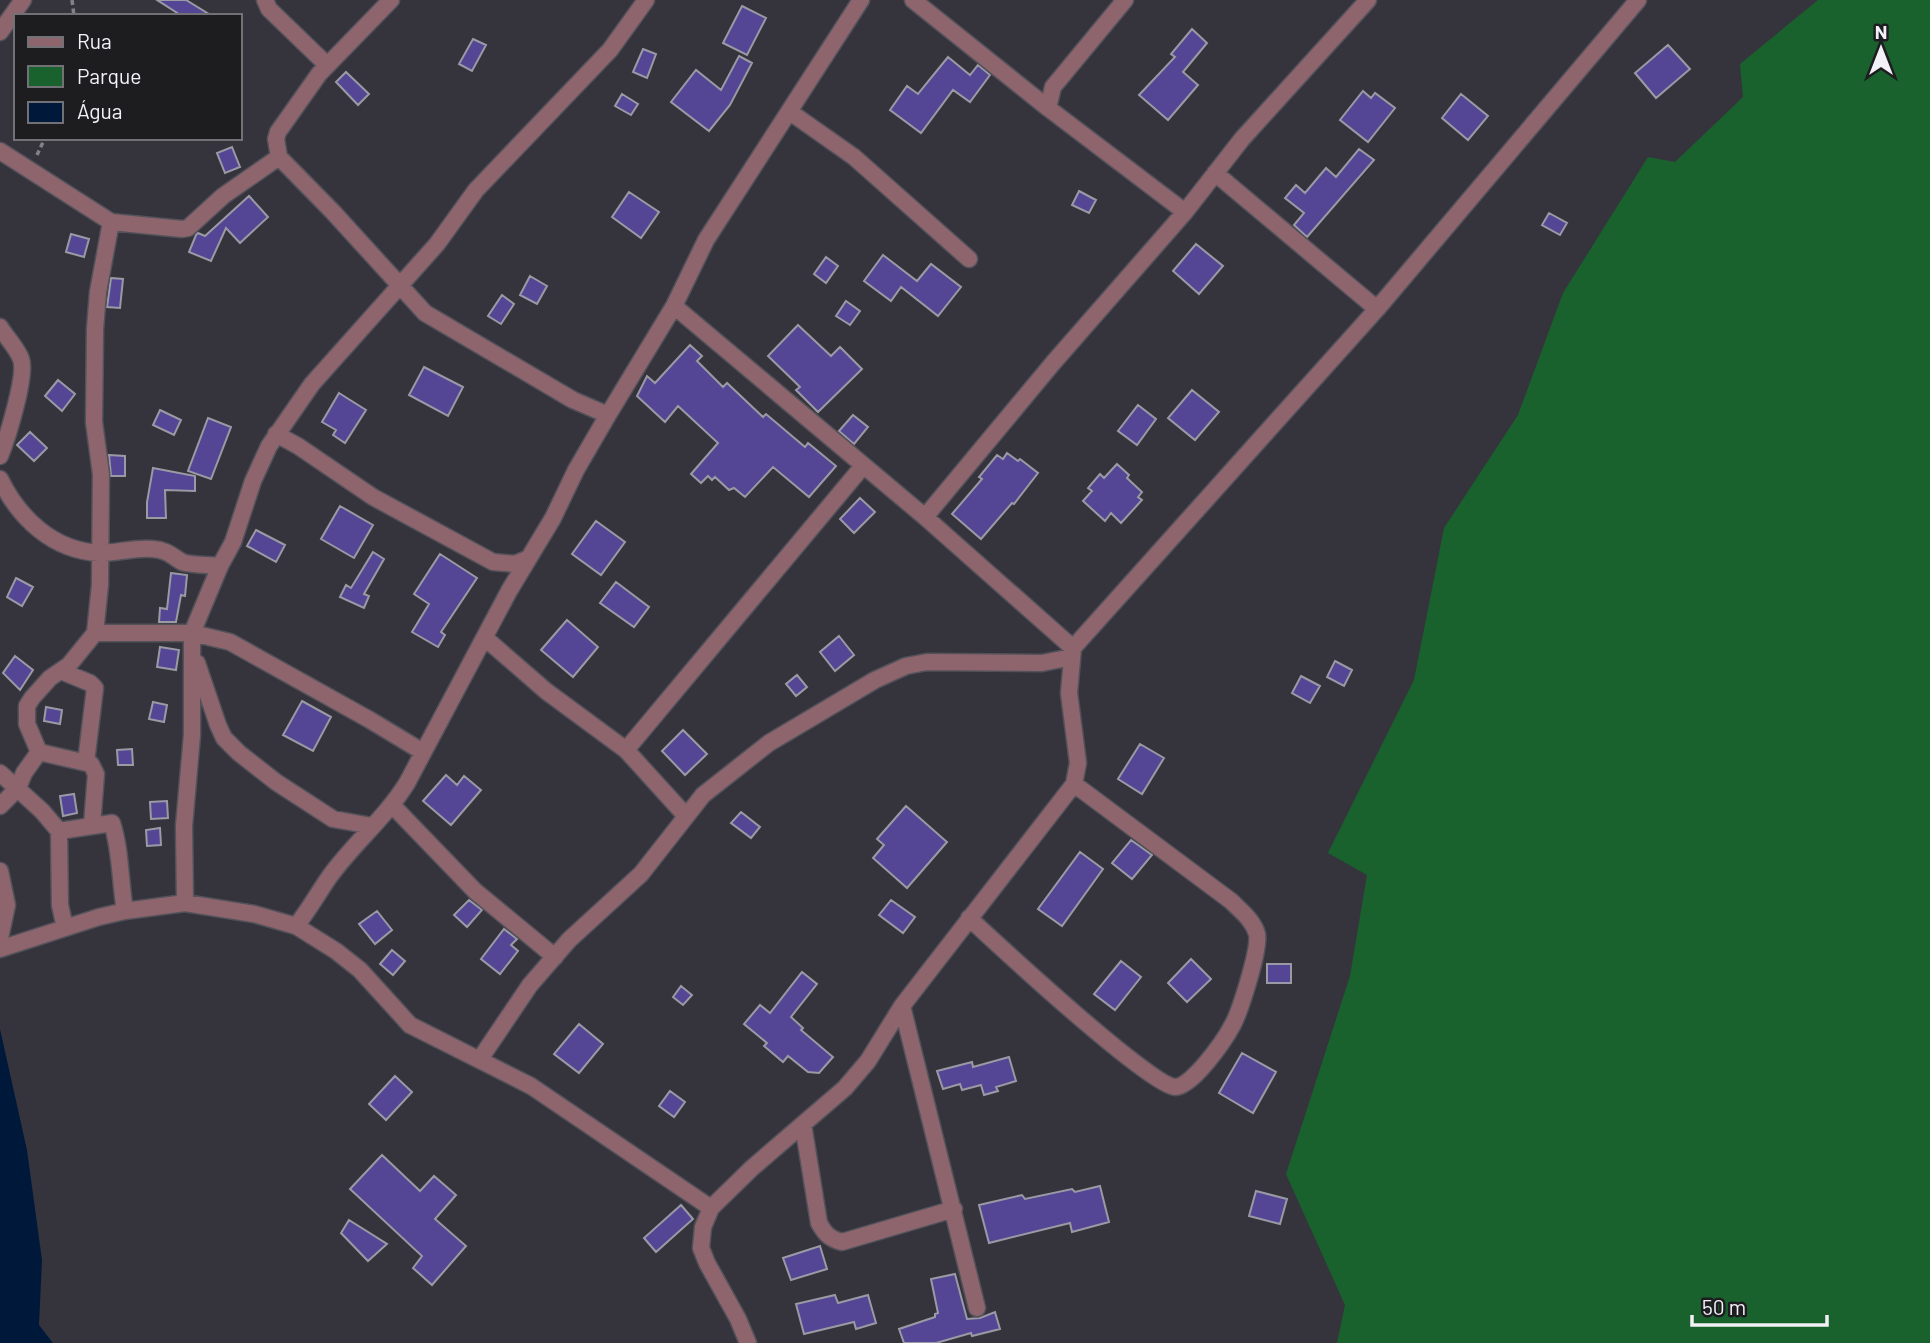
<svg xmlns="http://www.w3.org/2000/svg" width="1930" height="1343" font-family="Barlow,sans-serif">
	<rect width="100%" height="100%" fill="#35343d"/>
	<path fill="#19622e" d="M 1818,0 L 1930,0 L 1930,1343 L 1337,1343 L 1345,1305 L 1286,1174 L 1350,976 L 1367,875 L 1328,853 L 1414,680 L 1444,528 L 1518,415 L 1563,293 L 1648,157 L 1675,162 L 1743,97 L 1740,64 Z"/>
	<path fill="#00193a" d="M 0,1029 L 27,1150 L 42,1260 L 39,1325 L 53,1343 L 0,1343 Z"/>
	<path fill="#544695" stroke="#9a9aa4" stroke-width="2" d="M 157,0 L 186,0 L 212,16 L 182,16 Z
		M 742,6 L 766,18 L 747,55 L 723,43 Z
		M 1192,29 L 1207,43 L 1183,72 L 1198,85 L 1168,120 L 1139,95 L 1175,57 L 1171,54 Z
		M 473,39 L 486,45 L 472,71 L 459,64 Z
		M 1668,45 L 1690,69 L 1656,98 L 1635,73 Z
		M 643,49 L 656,54 L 647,78 L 633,72 Z
		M 739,56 L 752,63 L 730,105 L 709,131 L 671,102 L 696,70 L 721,90 Z
		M 948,57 L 970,75 L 978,65 L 990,75 L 970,102 L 953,90 L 921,133 L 890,110 L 907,86 L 918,94 Z
		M 346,72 L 369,94 L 358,105 L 336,82 Z
		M 1363,91 L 1371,98 L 1375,93 L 1395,108 L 1368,142 L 1340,120 Z
		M 622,94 L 638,104 L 631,115 L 615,106 Z
		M 1461,94 L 1488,116 L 1468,140 L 1442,118 Z
		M 232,147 L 240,167 L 225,173 L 217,153 Z
		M 1359,149 L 1374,160 L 1307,237 L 1294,225 L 1304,213 L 1285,198 L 1296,185 L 1305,193 L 1326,168 L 1336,177 Z
		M 1079,191 L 1096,200 L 1089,213 L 1072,205 Z
		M 629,192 L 659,212 L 641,238 L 612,217 Z
		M 249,196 L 268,217 L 240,243 L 226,228 L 211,261 L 189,252 L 196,235 L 198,233 L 205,236 Z
		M 1549,213 L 1567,223 L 1560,235 L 1542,225 Z
		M 71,234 L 89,239 L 84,257 L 66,252 Z
		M 1196,244 L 1223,266 L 1199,294 L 1173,271 Z
		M 883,255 L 917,281 L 931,264 L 961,287 L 938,316 L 901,287 L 891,301 L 864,281 Z
		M 826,257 L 838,266 L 826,283 L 814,274 Z
		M 530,276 L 547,286 L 537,304 L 520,295 Z
		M 111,278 L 123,279 L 120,308 L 107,307 Z
		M 502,295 L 514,304 L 501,324 L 488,316 Z
		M 846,301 L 860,311 L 850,325 L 836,316 Z
		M 798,325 L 831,356 L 840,347 L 862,369 L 818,412 L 796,390 L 800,387 L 768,356 Z
		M 690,345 L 702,356 L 697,361 L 723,387 L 727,383 L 763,417 L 766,414 L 805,447 L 808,443 L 836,466 L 809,497 L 773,467 L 745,497 L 734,488 L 729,490 L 715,477 L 712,480 L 708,476 L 701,483 L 691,474 L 718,443 L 678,406 L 665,422 L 637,396 L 647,376 L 655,383 Z
		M 424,367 L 463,387 L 448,416 L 409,395 Z
		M 58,380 L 75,394 L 62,411 L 45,396 Z
		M 1192,390 L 1219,412 L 1195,440 L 1168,418 Z
		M 339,393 L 366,410 L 345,443 L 333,435 L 336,430 L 322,422 Z
		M 1138,405 L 1156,419 L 1137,445 L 1118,431 Z
		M 160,410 L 181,420 L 174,435 L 153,425 Z
		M 853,415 L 868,427 L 854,444 L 839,431 Z
		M 208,418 L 231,427 L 211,479 L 188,471 Z
		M 30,432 L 47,448 L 34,461 L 17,445 Z
		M 1007,453 L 1018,461 L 1020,459 L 1038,473 L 1014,504 L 1012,503 L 981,539 L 952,514 L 982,479 L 979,477 L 997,455 L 1003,459 Z
		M 109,455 L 125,456 L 125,476 L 111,476 Z
		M 1117,464 L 1129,475 L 1127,478 L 1142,492 L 1138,497 L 1142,500 L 1121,523 L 1111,513 L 1105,521 L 1083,501 L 1092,491 L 1088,488 L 1100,474 L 1104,478 Z
		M 153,468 L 195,476 L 195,491 L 165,490 L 166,518 L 147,518 L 147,502 Z
		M 860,498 L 875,512 L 854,533 L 840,519 Z
		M 340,506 L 373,525 L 354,558 L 321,539 Z
		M 596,521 L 625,542 L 601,575 L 572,554 Z
		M 256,530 L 285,545 L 276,562 L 247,546 Z
		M 373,552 L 384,559 L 364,594 L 369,596 L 364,608 L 340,597 L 346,585 L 351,588 Z
		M 440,554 L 477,578 L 441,632 L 445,635 L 438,647 L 412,632 L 429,604 L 414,594 Z
		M 171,573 L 187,575 L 185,596 L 181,595 L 176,622 L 159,622 L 160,608 L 167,609 Z
		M 16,578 L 33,587 L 22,606 L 7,597 Z
		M 616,582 L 649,607 L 634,627 L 600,603 Z
		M 567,620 L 598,647 L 573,677 L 541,650 Z
		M 839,636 L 854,655 L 835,671 L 820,652 Z
		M 160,647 L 179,650 L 176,670 L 157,667 Z
		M 15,656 L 33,670 L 20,690 L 3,673 Z
		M 1335,661 L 1352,670 L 1344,686 L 1327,677 Z
		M 797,675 L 807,687 L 796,696 L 786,684 Z
		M 1301,676 L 1320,686 L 1310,703 L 1292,693 Z
		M 302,701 L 331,717 L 313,751 L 283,735 Z
		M 153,702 L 167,705 L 164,722 L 149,719 Z
		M 46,707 L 62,710 L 60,724 L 44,721 Z
		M 683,730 L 707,754 L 685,775 L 662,751 Z
		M 1140,744 L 1164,758 L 1142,794 L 1118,779 Z
		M 132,749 L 133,765 L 118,765 L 117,750 Z
		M 446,775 L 457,785 L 464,776 L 481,790 L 451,825 L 423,801 Z
		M 74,794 L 77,813 L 63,816 L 60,796 Z
		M 167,801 L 168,818 L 151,819 L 150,802 Z
		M 906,806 L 947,842 L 907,888 L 873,858 L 884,845 L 877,839 Z
		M 741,812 L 760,827 L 751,838 L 731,823 Z
		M 160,828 L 161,845 L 147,846 L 146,830 Z
		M 1131,840 L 1152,855 L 1132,879 L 1112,863 Z
		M 1080,852 L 1103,869 L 1062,926 L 1038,909 Z
		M 469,900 L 482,910 L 467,927 L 454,915 Z
		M 891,900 L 915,917 L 903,933 L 879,915 Z
		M 377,911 L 392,930 L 375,944 L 359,924 Z
		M 504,929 L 517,939 L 511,945 L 518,951 L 500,974 L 481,959 Z
		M 392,950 L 405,961 L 393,975 L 380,964 Z
		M 1191,959 L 1211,979 L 1187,1002 L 1168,983 Z
		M 1121,961 L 1141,977 L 1115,1010 L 1094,994 Z
		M 1267,964 L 1291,964 L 1291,983 L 1267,983 Z
		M 802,972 L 817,984 L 791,1017 L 803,1028 L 801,1030 L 833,1057 L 819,1073 L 808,1072 L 788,1056 L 783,1062 L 764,1046 L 767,1043 L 744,1024 L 760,1005 L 770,1013 Z
		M 681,986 L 692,995 L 683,1005 L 673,997 Z
		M 579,1024 L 603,1044 L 579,1073 L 554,1054 Z
		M 1242,1053 L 1276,1072 L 1253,1113 L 1219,1093 Z
		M 1009,1057 L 1016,1081 L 996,1087 L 998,1091 L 984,1095 L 981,1085 L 962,1090 L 960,1084 L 943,1089 L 937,1071 L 972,1062 L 973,1067 Z
		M 395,1076 L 412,1092 L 386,1120 L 369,1104 Z
		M 670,1091 L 685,1102 L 674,1117 L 659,1106 Z
		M 382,1155 L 420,1191 L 434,1176 L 456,1195 L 435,1219 L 466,1246 L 432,1285 L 413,1268 L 422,1256 L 350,1189 Z
		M 1100,1186 L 1109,1222 L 1072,1232 L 1070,1223 L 989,1243 L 979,1205 L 1022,1195 L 1025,1199 L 1072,1189 L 1075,1192 Z
		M 1256,1191 L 1287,1199 L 1280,1224 L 1249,1216 Z
		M 681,1205 L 693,1219 L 656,1252 L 644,1238 Z
		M 349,1220 L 387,1244 L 368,1261 L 341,1233 Z
		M 820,1246 L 827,1269 L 791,1280 L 783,1258 Z
		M 955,1274 L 967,1319 L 980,1318 L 995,1312 L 1000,1329 L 972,1336 L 971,1333 L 936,1343 L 904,1343 L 899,1329 L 935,1317 L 935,1314 L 938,1313 L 931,1279 Z
		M 835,1295 L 838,1303 L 868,1295 L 876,1323 L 856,1329 L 854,1322 L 804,1334 L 796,1304 Z"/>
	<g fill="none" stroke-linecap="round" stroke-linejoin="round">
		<defs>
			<path id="street" d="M 265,0 L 269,9 L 327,65
				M 391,0 L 319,74 L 278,132 L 276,139 L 279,157 L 333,212 L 425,313 L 573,400 L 608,415
				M 913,0 L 1048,108 L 1185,212
				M 0,32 L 23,0
				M 1048,108 L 1053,87 L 1125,0
				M 790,112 L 854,157 L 969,259
				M 0,151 L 111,222 L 182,229 L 188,228 L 223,196 L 279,157
				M 1215,173 L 1377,309
				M 674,306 L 925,517 L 1073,648
				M 0,327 C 6,337 17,348 21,359 C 27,375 7,439 0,456
				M 276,434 L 298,446 L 373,497 L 493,562 L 515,564 L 529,558
				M 0,479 C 19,518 53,551 100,553 C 118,553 135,547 153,549 C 167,550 172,556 182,562 C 189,565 211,565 220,566
				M 925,517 L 1053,363 L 1185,212 L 1242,139 L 1368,0
				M 95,633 L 192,633 L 230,642 L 370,720 L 423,752
				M 485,638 L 546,691 L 626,750 L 686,816
				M 197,663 L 218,725 L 224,738 L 239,753 L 276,782 L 333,819 L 372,826
				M 61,671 L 90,683 L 95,688 L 86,762
				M 626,750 L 863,466
				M 39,752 L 91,764 L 96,774 L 92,825
				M 0,773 L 42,811 L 59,831 L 60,905 L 65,928
				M 0,806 L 18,788 L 24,773 L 39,752 L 27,724 L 27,706 L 32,698 L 50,678 L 69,665 L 95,633 L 100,585 L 101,474 L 94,422 L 95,329 L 98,292 L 111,222
				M 393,806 L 475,891 L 555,957
				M 59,831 L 112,823 C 121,851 120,882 125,911
				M 0,871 L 7,905 L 0,938
				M 185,903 L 184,826 L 192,735 L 192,633 L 220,566 L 233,542 L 253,481 L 269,446 L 312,384 L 437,244 L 476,190 L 610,50 L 646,0
				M 969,918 C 996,943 1150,1086 1175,1087 C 1192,1087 1224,1041 1232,1026 C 1240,1012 1260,949 1257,934 C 1253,920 1241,911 1231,901 L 1074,784
				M 296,926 C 309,910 318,893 330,876 C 354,843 386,817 407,783 L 509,591 L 553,518 L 576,470 L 608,415 L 674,306 L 706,240 L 861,0
				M 0,949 L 99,917 L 125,911 L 185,903 L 254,914 L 296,926 L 336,951 L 360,970 L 410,1025 L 531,1086 L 711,1208
				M 902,1006 L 977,1308
				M 480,1059 L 530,985 L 569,940 L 641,874 L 703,795 L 769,743 L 875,680 L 906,666 L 927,662 L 1042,663 L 1072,657
				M 803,1124 L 819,1223 C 825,1234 830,1239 842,1242 L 954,1209
				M 748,1343 L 738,1319 L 707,1263 L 701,1248 L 703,1227 L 711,1208 L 752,1168 L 845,1088 L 868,1061 L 902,1006 L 1074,784 L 1078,763 L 1069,693 L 1073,648 L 1377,309 L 1638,0"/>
		</defs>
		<use href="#street" stroke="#53525b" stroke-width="19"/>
		<path stroke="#828188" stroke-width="3.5" stroke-dasharray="5 3.5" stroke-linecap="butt" d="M 72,0 L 74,16
			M 37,155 L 45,138"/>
		<use href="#street" stroke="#8f656d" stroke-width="16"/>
	</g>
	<rect x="14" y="14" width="228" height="126" fill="#1d1d20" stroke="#727276" stroke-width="2"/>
	<rect x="28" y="37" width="35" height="10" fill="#8f656d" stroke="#727276" stroke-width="2"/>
	<text x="77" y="49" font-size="21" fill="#f2f1f7">Rua</text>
	<rect x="28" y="66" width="35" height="21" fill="#19622e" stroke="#727276" stroke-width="2"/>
	<text x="77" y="84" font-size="21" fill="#f2f1f7">Parque</text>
	<rect x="28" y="102" width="35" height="21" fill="#00193a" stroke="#727276" stroke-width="2"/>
	<text x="77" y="119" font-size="21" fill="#f2f1f7">Água</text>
	<g transform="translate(1881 49)" stroke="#1d1d20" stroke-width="5" paint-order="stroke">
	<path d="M0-5L12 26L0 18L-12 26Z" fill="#f2f1f7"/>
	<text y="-10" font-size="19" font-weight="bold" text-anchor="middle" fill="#f2f1f7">N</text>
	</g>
	<path d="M1692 1315v10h135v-10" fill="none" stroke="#f2f1f7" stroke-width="3.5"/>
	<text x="1702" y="1315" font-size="21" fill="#f2f1f7" stroke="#1d1d20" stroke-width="5" paint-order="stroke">50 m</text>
</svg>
